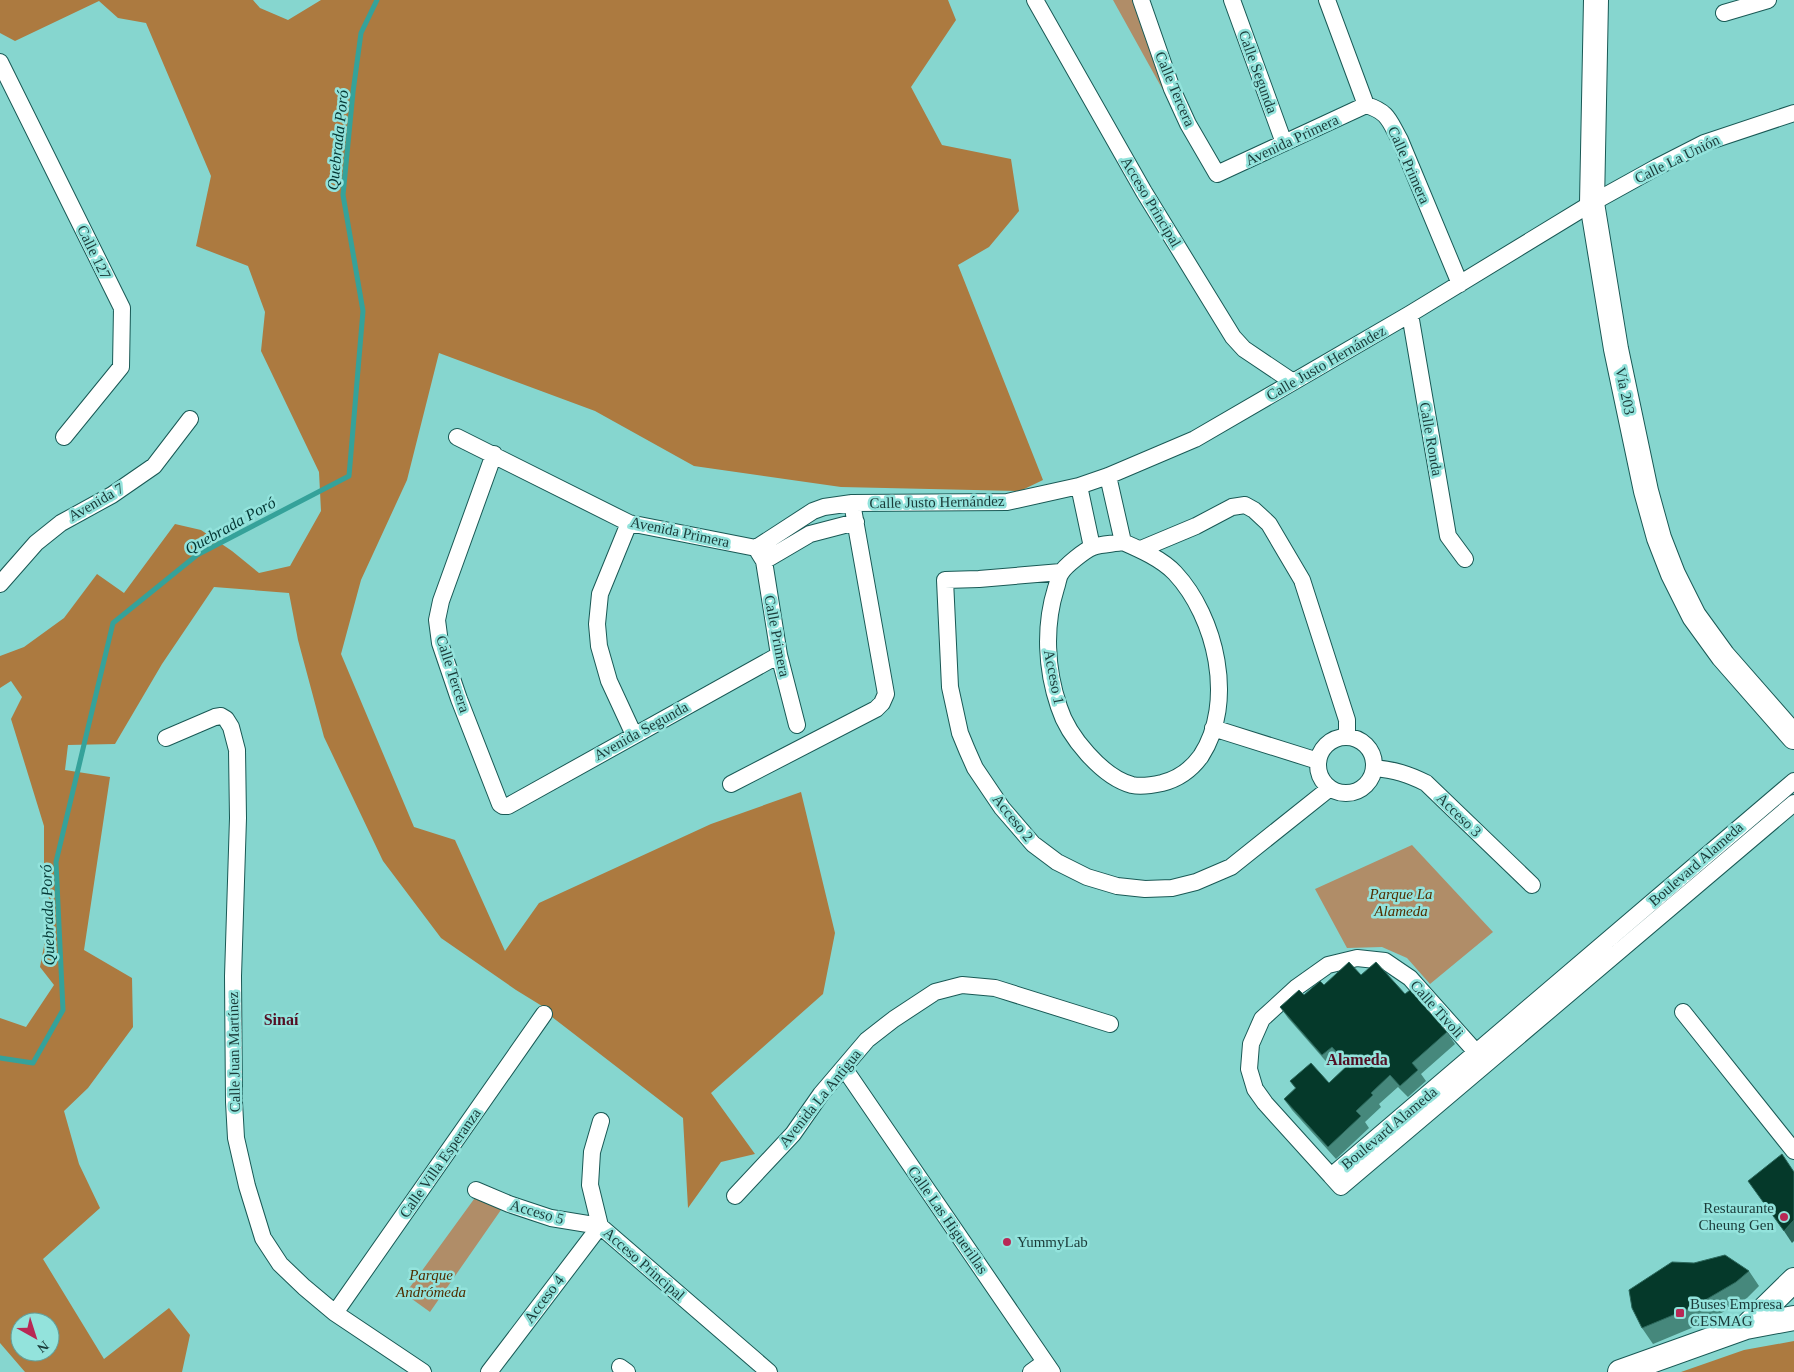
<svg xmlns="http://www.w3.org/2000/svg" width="1794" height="1372" font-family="'Times New Roman',serif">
	<rect width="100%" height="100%" fill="#86d6cf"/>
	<path fill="#b08d68" d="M 1113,0 L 1134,0 L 1174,110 Z
		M 1412,845 L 1493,932 L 1430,984 L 1407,958 L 1382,947 L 1347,948 L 1315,889 Z
		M 477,1195 L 503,1207 L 430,1312 L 405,1294 Z"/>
	<path fill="#ac7a40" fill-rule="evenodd" d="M 0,0 L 253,0 L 260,8 L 288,20 L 321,0 L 948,0 L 956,20 L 911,87 L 942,145 L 1011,159 L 1019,211 L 989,247 L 958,265 L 1043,480 L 1020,491 L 841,487 L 694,466 L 595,411 L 439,353 L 407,480 L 361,580 L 341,654 L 414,827 L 455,840 L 505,951 L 539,903 L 711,824 L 801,792 L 835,933 L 823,994 L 711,1093 L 755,1154 L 721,1162 L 688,1208 L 683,1118 L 552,1017 L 542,1006 L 516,990 L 441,938 L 383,861 L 324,737 L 298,640 L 289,593 L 214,587 L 162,664 L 115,744 L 68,745 L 65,770 L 110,777 L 84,950 L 132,978 L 133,1027 L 88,1088 L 64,1111 L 79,1164 L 100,1208 L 43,1259 L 104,1359 L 169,1308 L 190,1335 L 182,1372 L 25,1372 L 0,1343 L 0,1018 L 26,1027 L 54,985 L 40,967 L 52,904 L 44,888 L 44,826 L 11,719 L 22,697 L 11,681 L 0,688 L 0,656 L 24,647 L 64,618 L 97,574 L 124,593 L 175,524 L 201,530 L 232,551 L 259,573 L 290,566 L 321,511 L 319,472 L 261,351 L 265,312 L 248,266 L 196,246 L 211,176 L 146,23 L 118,18 L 99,1 L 15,41 L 0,33 ZM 20,1322 L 50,1322 L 50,1352 L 20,1352 Z
		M 1794,1341 L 1794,1372 L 1681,1372 L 1744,1350 Z"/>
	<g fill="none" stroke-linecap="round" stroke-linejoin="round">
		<path stroke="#35a29a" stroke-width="5" d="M 0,1058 L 33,1063 L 63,1010 L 56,862 L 113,623 L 197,555 L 349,476 L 363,311 L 343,195 L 353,92 L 361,33 L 377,0"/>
		<defs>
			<path id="street" d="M 1035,0 L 1144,192 L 1233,337 L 1244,349 L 1293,382
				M 1141,0 L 1172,89 L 1188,124 L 1217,174 L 1366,105
				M 1232,0 L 1284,143
				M 1327,0 L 1366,105 C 1389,112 1389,121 1400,140 L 1460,284
				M 1724,13 L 1768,0
				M 0,62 L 122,308 L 121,367 L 64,437
				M 1410,314 L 1448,536 L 1465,559
				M 457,437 L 629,523 L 756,548 L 813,511 L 824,507 L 852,503 L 1007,502 L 1079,486 L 1108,476 L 1195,439 L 1410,314 L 1592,203 L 1657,167 L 1704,143 L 1794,113
				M 494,454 L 441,601 L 437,620 L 440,643 L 459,699 L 500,804 L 503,806 L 508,806 L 779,655
				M 1108,476 L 1123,542
				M 1079,486 L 1092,547
				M 629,523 L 600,594 L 597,624 L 599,646 L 609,681 L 634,735
				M 1123,542 C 1139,549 1162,559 1175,573 C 1216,617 1236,702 1201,756 C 1191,770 1178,779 1162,783 C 1153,785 1141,787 1132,785 C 1102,777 1068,736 1059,707 C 1046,669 1044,626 1056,588 C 1058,583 1058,577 1061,573 C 1065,566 1085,550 1093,547 C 1101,544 1113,544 1123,542 Z
				M 756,548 L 764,561 L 779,655 L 797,725
				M 1141,549 L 1196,526 L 1232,507 L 1245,505 L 1254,510 L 1269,524 L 1302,580 L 1347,720 L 1347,736
				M 764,561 L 810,534 L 856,522
				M 1061,572 L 979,579 L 945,580 L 950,687 L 960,733 L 967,750 L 975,768 L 1002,808 L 1033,844 L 1057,862 L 1087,877 L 1117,886 L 1145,889 L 1172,888 L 1196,882 L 1231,867 L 1330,788
				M 0,584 L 36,543 L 61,523 L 112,495 L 154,466 L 190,419
				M 1213,728 L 1318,761
				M1318 765a28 28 0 1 1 56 0a28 28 0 1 1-56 0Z
				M 166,738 L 215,717 L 221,716 L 226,719 L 231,727 L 237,750 L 238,818 L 233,976 L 234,1102 L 236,1138 L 247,1186 L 263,1238 L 280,1264 L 304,1287 L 335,1313 L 423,1372
				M 1374,768 C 1395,770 1408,774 1426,783 L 1532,885
				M 1794,781 L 1331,1176 L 1341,1187 L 1794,803
				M 731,784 L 876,709 L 882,703 L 886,694 L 852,503
				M 1683,1012 L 1794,1151
				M 844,1068 L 1052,1372
				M 601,1121 L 592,1152 L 590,1185 L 600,1226 L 769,1372
				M 1331,1176 L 1265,1103 L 1255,1089 L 1249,1069 L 1251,1044 L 1262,1019 L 1297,987 L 1328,965 L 1357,958 L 1385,961 L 1410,978 L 1483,1060
				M 476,1190 L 509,1204 L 551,1218 L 600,1226
				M 735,1196 L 793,1134 L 821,1094 L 867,1040 L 894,1019 L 935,992 L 962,985 L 995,988 L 1110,1024
				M 335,1313 L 544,1014
				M 620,1367 L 627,1372
				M 489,1372 L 600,1226
				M 1031,1372 L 1045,1362"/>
			<path id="secondary" d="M 1596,0 L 1592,203 L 1616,349 L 1646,491 L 1659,538 L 1673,574 L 1694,616 L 1723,656 L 1794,737
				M 1746,1327 L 1794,1280
				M 1620,1372 L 1746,1327 L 1794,1318"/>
		</defs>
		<use href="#street" stroke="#195955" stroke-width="18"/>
		<use href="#secondary" stroke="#195955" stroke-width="26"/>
		<use href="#street" stroke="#fff" stroke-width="16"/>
		<use href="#secondary" stroke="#fff" stroke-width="24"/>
	</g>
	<path fill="#46887c" d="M 1361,975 L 1405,994 L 1447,1032 L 1455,1044 L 1421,1074 L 1426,1081 L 1408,1097 L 1398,1087 L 1379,1104 L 1381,1107 L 1365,1122 L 1369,1128 L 1336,1159 L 1292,1110 L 1284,1099 L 1295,1088 L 1290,1081 L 1329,1083 L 1347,1066 L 1340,1058 L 1330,1066 L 1288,1018 L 1280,1007 L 1324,985 Z
		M 1749,1271 L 1759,1286 L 1747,1298 L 1706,1322 L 1653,1344 L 1642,1328 Z"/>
	<path fill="#2c685c" d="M 1794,1220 L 1794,1241 L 1792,1243 L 1784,1231 Z"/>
	<path fill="#05392a" stroke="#2c685c" d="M 1349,962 L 1361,975 L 1376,962 L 1405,994 L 1410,990 L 1447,1032 L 1412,1063 L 1418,1070 L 1400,1086 L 1390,1075 L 1371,1093 L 1373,1095 L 1356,1111 L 1361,1116 L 1328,1147 L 1284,1099 L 1296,1088 L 1290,1081 L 1311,1063 L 1329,1083 L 1348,1065 L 1332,1047 L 1322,1055 L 1280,1007 L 1299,990 L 1304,995 L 1320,981 L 1324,985 Z
		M 1782,1154 L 1794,1172 L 1794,1220 L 1784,1231 L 1748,1181 Z
		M 1725,1255 L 1749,1271 L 1736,1282 L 1695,1306 L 1642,1328 L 1632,1308 L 1629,1290 L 1672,1262 L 1694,1263 Z"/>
	<g fill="#b82855" stroke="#93e3dc" stroke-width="2">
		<circle cx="1784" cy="1217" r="5"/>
		<circle cx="1007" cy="1242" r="5"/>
		<rect x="1675" y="1308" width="10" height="10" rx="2.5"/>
	</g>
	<g text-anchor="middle" stroke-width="5" stroke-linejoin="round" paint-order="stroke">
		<g font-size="15" fill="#1a3b39" stroke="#93e3dc">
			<text transform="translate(1258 72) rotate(70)" y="5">Calle Segunda</text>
			<text transform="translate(1175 89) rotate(67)" y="5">Calle Tercera</text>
			<text transform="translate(1292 140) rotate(-25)" y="5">Avenida Primera</text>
			<text transform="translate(1677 159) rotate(-26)" y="5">Calle La Unión</text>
			<text transform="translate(1409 165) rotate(66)" y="5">Calle Primera</text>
			<text transform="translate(1151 202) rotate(59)" y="5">Acceso Principal</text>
			<text transform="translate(94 252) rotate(64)" y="5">Calle 127</text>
			<text transform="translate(1326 363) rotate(-30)" y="5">Calle Justo Hernández</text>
			<text transform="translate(1625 391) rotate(78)" y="5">Vía 203</text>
			<text transform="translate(1431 439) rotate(80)" y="5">Calle Ronda</text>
			<text transform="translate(96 502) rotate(-30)" y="5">Avenida 7</text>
			<text transform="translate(937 502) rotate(-1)" y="5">Calle Justo Hernández</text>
			<text transform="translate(680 532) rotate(12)" y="5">Avenida Primera</text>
			<text transform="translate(777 636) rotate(79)" y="5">Calle Primera</text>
			<text transform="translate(453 674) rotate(72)" y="5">Calle Tercera</text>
			<text transform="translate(1054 677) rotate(79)" y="5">Acceso 1</text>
			<text transform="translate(641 731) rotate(-29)" y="5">Avenida Segunda</text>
			<text transform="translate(1459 815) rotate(44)" y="5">Acceso 3</text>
			<text transform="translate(1013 818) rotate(51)" y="5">Acceso 2</text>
			<text transform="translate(1696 864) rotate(-41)" y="5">Boulevard Alameda</text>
			<text transform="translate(1437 1009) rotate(48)" y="5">Calle Tivoli</text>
			<text transform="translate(234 1052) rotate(-91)" y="5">Calle Juan Martínez</text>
			<text transform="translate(820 1098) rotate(-51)" y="5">Avenida La Antigua</text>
			<text transform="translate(1389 1128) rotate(-40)" y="5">Boulevard Alameda</text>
			<text transform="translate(440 1163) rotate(-55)" y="5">Calle Villa Esperanza</text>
			<text transform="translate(537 1212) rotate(16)" y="5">Acceso 5</text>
			<text transform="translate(948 1220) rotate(55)" y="5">Calle Las Higuerillas</text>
			<text transform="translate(644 1264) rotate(41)" y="5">Acceso Principal</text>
			<text transform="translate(544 1299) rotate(-53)" y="5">Acceso 4</text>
		</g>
		<g font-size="15" font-style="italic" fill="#512e00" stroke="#93e3dc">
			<text x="1401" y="899">Parque La<tspan x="1401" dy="17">Alameda</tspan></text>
			<text x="431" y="1280">Parque<tspan x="431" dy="17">Andrómeda</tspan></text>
		</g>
		<g font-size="15" fill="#1a3b39" stroke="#93e3dc" text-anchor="start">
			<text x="1774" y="1213" text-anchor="end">Restaurante<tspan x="1774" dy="17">Cheung Gen</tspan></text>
			<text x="1017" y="1247">YummyLab</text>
			<text x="1690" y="1309">Buses Empresa<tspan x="1690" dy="17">CESMAG</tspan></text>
		</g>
		<g font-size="16" font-style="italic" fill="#043734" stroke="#93e3dc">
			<text transform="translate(337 140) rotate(-84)" y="6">Quebrada Poró</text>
			<text transform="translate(230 525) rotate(-29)" y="6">Quebrada Poró</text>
			<text transform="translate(47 915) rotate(-92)" y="6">Quebrada Poró</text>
		</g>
		<g font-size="16" font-weight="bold" fill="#530e23" stroke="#93e3dc">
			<text x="281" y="1025">Sinaí</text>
			<text x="1357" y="1065">Alameda</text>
		</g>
	</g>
	<g transform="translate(35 1337) rotate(141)"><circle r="24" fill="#93e3dc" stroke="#63a09b"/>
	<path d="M0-4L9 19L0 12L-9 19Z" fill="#b82855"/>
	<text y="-8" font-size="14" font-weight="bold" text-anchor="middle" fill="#1a3b39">N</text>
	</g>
</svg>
